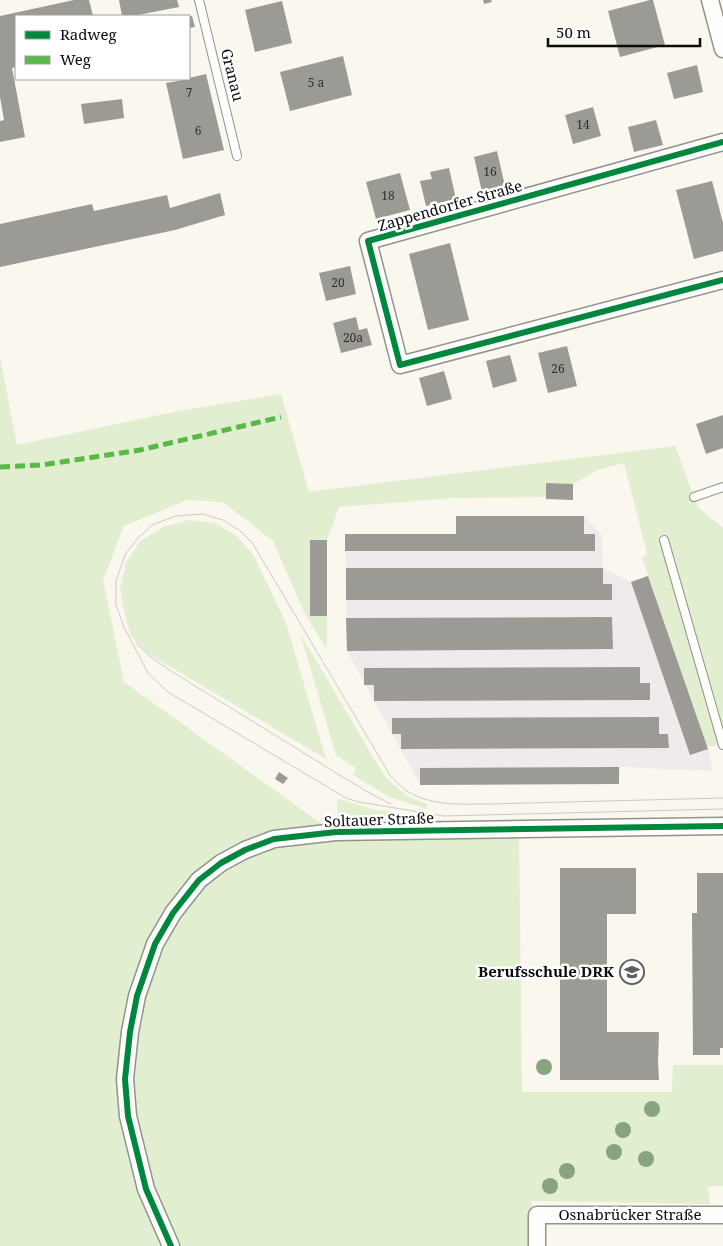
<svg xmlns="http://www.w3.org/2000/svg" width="723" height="1246" font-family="'Noto Serif',serif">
	<rect width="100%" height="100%" fill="#faf8ee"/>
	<path fill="#f1eaec" d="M 456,516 L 584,516 L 602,535 L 603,568 L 631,582 L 648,576 L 708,749 L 713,771 L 620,767 L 619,784 L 420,785 L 347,651 L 345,534 L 456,534 Z"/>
	<path fill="#e1eecf" d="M 0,356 L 17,445 L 178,411 L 281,394 L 309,492 L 675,446 L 698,507 L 723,528 L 723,746 L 707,746 L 642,557 L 647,554 L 624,463 L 597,470 L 573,484 L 546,483 L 546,497 L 454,498 L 339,507 L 327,540 L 310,540 L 310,616 L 327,616 L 327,650 L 304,612 L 273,541 L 223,502 L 187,500 L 124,526 L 103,580 L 124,682 L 333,832 L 519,829 L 522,1092 L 672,1092 L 673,1065 L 723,1065 L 723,1186 L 708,1187 L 710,1204 L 532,1201 L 532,1246 L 0,1246 Z
		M 189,520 L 215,523 L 237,536 L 254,556 L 286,623 L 326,759 L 147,653 L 131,636 L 125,615 L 120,589 L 126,563 L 140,541 L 163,527 Z
		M 300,633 L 385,777 L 408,797 L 427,804 L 427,809 L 389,797 L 353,775 L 356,768 L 336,755 Z
		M 339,799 L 372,809 L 425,816 L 425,819 L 338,821 L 337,802 Z"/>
	<path fill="#9c9a95" d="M 74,0 L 89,0 L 93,16 L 16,16 L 16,67 L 12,68 L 25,137 L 0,142 L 0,121 L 4,120 L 0,97 L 0,16 Z
		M 119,0 L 177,0 L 179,7 L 133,16 L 122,16 Z
		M 483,0 L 491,0 L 492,2 L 484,4 Z
		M 650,0 L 653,0 L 665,45 L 620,57 L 608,11 Z
		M 282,1 L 292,43 L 255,52 L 245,10 Z
		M 192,16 L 195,27 L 189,28 L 189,17 Z
		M 343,56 L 352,95 L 290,111 L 280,72 Z
		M 697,65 L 703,92 L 674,99 L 667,73 Z
		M 206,74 L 224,150 L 183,159 L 166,83 L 189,79 L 189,78 Z
		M 122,99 L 124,118 L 84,124 L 81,104 Z
		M 593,107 L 601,136 L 573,144 L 565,115 Z
		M 656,120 L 663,145 L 634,152 L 628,127 Z
		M 497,151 L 505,186 L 482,192 L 474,157 Z
		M 449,168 L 456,199 L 426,206 L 420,181 L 432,179 L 430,172 Z
		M 400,173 L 410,210 L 376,219 L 366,182 Z
		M 712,181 L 723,223 L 723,251 L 694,259 L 676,190 Z
		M 220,193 L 225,215 L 175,230 L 0,267 L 0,224 L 92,204 L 94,211 L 167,195 L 170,208 Z
		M 450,243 L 469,320 L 428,330 L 409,254 Z
		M 350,266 L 356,294 L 326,301 L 319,273 Z
		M 356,317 L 359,330 L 367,328 L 372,345 L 341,353 L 333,323 Z
		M 567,346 L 577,386 L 548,393 L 538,353 Z
		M 510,355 L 517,381 L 493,388 L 486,361 Z
		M 444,371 L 452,399 L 427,406 L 419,378 Z
		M 723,415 L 723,448 L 706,454 L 696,424 Z
		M 546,483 L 573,484 L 573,500 L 546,499 Z
		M 456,516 L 584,516 L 584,534 L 595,534 L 595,551 L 345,551 L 345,534 L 456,534 Z
		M 310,540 L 327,540 L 327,616 L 310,616 Z
		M 346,568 L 603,568 L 603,584 L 612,584 L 612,600 L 346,600 Z
		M 648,576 L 708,749 L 690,755 L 631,582 Z
		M 612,617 L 613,649 L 347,651 L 346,618 Z
		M 640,667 L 640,683 L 650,683 L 650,700 L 374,701 L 374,685 L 364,685 L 364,668 Z
		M 659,717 L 659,734 L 668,734 L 669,748 L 401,749 L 401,734 L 392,734 L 392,718 Z
		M 619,767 L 619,784 L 420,785 L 420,768 Z
		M 279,772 L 288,778 L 283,784 L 275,779 Z
		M 560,868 L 636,868 L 636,914 L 607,914 L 607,1032 L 659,1032 L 658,1062 L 659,1080 L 560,1080 Z
		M 697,873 L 723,873 L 723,1048 L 720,1048 L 720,1055 L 693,1055 L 692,913 L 697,913 Z"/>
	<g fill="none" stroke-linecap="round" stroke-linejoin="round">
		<defs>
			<path id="service" d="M 199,0 L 237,156
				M 694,497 L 723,487
				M 664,540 L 723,745"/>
			<path id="minor" d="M 710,0 L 723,49
				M 723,142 L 368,241 L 400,365 L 723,280
				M 171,1246 L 146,1189 L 128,1116 L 125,1079 L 130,1032 L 137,996 L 155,944 L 173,913 L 199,880 L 221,863 L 245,850 L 274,839 L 336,832 L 723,826
				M 537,1246 L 537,1215 L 723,1215"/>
		</defs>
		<use href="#service" stroke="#93928d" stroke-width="10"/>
		<use href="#minor" stroke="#93928d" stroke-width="19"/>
		<use href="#service" stroke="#fefefc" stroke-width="8"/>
		<use href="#minor" stroke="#fefefc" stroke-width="16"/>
		<path stroke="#d5c5c4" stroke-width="1" d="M 136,643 L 152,658 L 171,671 L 346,779 L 373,795 L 391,804
			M 723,798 L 490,804 C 460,804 430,807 404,789 C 399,785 394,779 390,775 L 253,544 L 239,530 L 223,520 L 203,514 L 176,516 L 152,525 L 137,539 L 125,555 L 116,581 L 116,605 L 124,627 L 148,673 L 168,692 L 346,798 L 359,802 L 444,816 L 723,809"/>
		<path stroke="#58b947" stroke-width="5" stroke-dasharray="10 5" stroke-linecap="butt" d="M 0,467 L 42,465 L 140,450 L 281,417"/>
		<defs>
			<path id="cycleway" d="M 723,142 L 368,241 L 400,365 L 723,280
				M 171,1246 L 146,1189 L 128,1116 L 125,1079 L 130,1032 L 137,996 L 155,944 L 173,913 L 199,880 L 221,863 L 245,850 L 274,839 L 336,832 L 723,826"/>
		</defs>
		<use href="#cycleway" stroke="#fff" stroke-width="9"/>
		<use href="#cycleway" stroke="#00873e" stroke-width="6"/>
	</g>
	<g fill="#88a47c">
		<circle cx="544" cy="1067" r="8"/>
		<circle cx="652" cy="1109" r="8"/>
		<circle cx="623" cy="1130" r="8"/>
		<circle cx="614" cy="1152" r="8"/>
		<circle cx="646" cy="1159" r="8"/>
		<circle cx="567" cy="1171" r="8"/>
		<circle cx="550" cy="1186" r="8"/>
	</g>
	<defs>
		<symbol id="school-ring" viewBox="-11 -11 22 22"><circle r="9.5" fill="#fff" stroke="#5f5e5a" stroke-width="1.5"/><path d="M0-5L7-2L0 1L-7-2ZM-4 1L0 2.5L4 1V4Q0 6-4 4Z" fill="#5f5e5a"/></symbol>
	</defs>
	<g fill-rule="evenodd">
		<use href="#school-ring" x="618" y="958" width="28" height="28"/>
	</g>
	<g text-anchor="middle" stroke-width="5" stroke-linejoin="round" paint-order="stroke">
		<g font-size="12" fill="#2f2f2e">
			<text x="316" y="87">5 a</text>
			<text x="189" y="97">7</text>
			<text x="583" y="129">14</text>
			<text x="198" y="135">6</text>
			<text x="490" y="176">16</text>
			<text x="388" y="200">18</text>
			<text x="338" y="287">20</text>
			<text x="353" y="342">20a</text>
			<text x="558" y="373">26</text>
		</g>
		<g font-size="15" fill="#0b0b0b" stroke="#fff">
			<text transform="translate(232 75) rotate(76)" y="5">Granau</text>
			<text transform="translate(450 206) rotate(-16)" y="5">Zappendorfer Straße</text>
			<text transform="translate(379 820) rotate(-2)" y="5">Soltauer Straße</text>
			<text x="630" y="1220">Osnabrücker Straße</text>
		</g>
		<g font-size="15" font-weight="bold" fill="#0b0b0b" stroke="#fff" text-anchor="end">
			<text x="614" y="977">Berufsschule DRK</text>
		</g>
	</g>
	<rect x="15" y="15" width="175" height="65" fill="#ffffff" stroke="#9d9d9d"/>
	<rect x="25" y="31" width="25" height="8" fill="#00873e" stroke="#9d9d9d"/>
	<text x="60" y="40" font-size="15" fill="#0b0b0b">Radweg</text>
	<rect x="25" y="56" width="25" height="8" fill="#58b947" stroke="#9d9d9d"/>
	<text x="60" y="65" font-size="15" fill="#0b0b0b">Weg</text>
	<path d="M548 38v8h152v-8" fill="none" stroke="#0b0b0b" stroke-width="2.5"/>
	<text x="556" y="38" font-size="15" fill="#0b0b0b" stroke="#ffffff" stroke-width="4" paint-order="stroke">50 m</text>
</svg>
